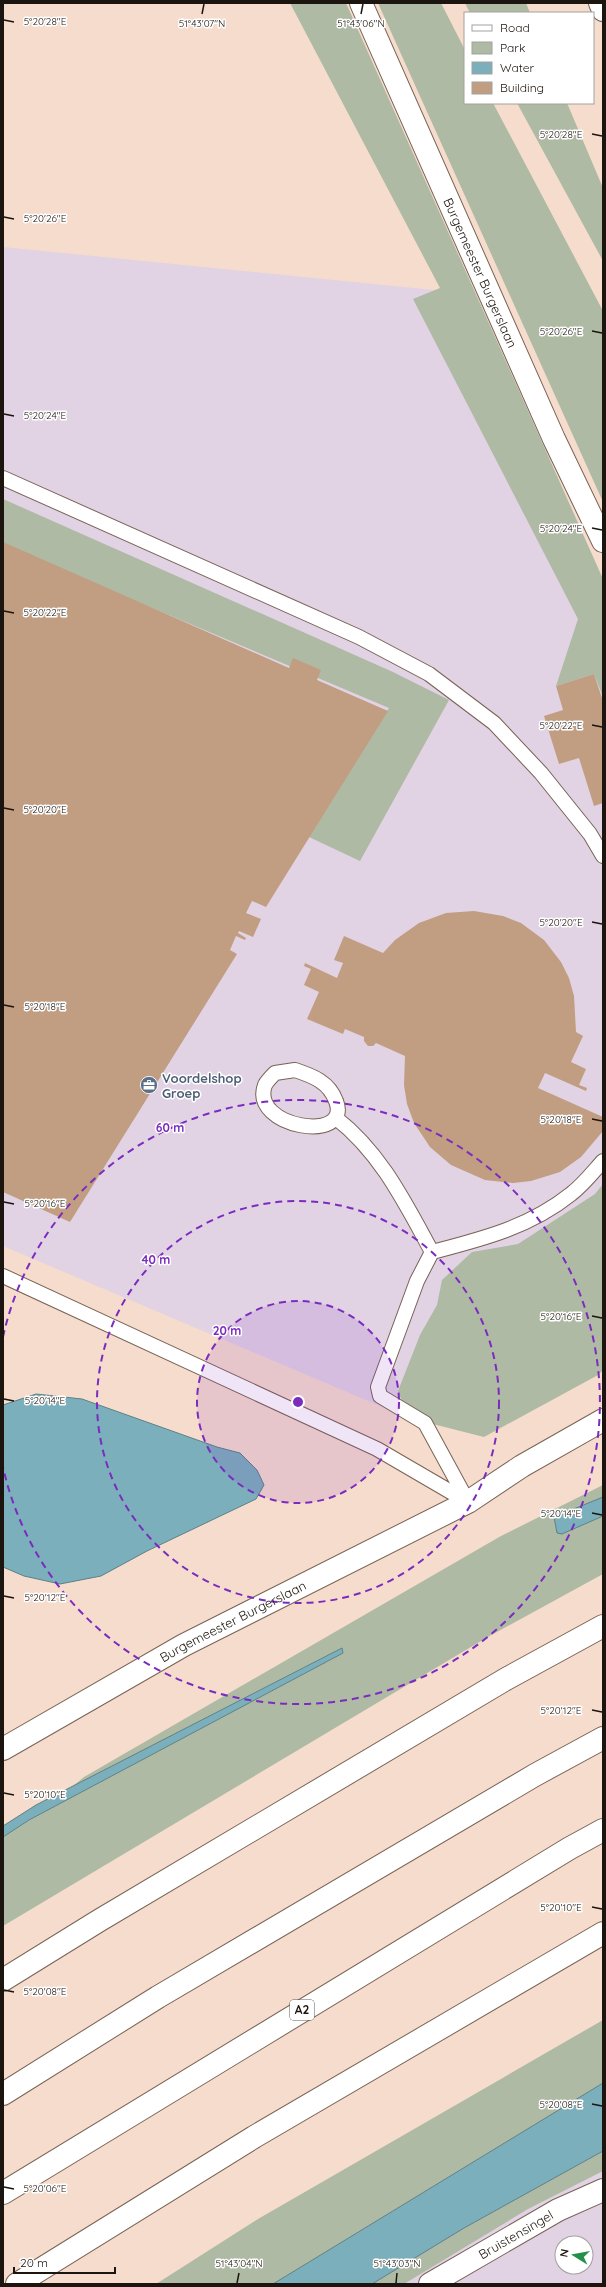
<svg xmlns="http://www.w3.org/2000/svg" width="606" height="2287" font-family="Quicksand,sans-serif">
	<rect width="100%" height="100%" fill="#f5dccc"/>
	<path fill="#e1d2e4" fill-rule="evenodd" d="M 3,247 L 444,291 L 603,656 L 603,1204 L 394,1412 L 3,1246 Z
		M 603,2130 L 603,2284 L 350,2284 ZM 562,2243 L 586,2243 L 586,2267 L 562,2267 Z"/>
	<path fill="#aebaa3" d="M 290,3 L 346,3 L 603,579 L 603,697 L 594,674 L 556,686 L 578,619 L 413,299 L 440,288 Z
		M 378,3 L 441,3 L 465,50 L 465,103 L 493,103 L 603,311 L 603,502 Z
		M 465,3 L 526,3 L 530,13 L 470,13 Z
		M 517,103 L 567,103 L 603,188 L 603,261 Z
		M 3,499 L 393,672 L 449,700 L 360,861 L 309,837 L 389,708 L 3,545 Z
		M 603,1184 L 603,1370 L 598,1375 L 484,1437 L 421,1421 L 405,1410 L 398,1391 L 420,1335 L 437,1305 L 442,1280 L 472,1252 L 518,1244 L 595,1194 Z
		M 603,1485 L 603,1497 L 554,1517 L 562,1534 L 603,1516 L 603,1574 L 486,1638 L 3,1926 L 3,1837 L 29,1820 L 343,1653 L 342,1648 L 73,1786 L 84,1777 L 501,1536 Z
		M 603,2020 L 603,2083 L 273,2284 L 156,2284 L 258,2219 Z
		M 603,2151 L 603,2171 L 528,2209 L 404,2284 L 372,2284 L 464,2228 Z"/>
	<path fill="#7aafbb" stroke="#5e8087" d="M 36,1394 L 82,1399 L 217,1447 L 240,1453 L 257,1470 L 264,1485 L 256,1499 L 147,1551 L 101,1576 L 60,1584 L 24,1576 L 3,1567 L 3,1405 Z
		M 603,1497 L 603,1516 L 562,1534 L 557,1533 L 554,1517 Z
		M 342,1648 L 343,1653 L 29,1820 L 3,1837 L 3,1826 L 36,1805 Z
		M 603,2083 L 603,2151 L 464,2228 L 372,2284 L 273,2284 Z"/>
	<path fill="#c19e81" d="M 3,542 L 289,668 L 293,658 L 321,670 L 317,680 L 388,711 L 266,907 L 252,901 L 246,913 L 261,919 L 253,937 L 239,931 L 238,933 L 246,938 L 245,940 L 236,936 L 230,950 L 237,954 L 70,1222 L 3,1192 Z
		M 594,674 L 603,701 L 603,803 L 594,806 L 579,758 L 559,764 L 544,716 L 563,710 L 556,686 Z
		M 474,911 L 503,916 L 521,923 L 544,940 L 561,962 L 569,978 L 574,996 L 576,1032 L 583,1036 L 571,1062 L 586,1069 L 579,1085 L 587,1088 L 586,1091 L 545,1073 L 538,1088 L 603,1117 L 603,1131 L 581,1157 L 560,1172 L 531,1181 L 513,1183 L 485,1180 L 451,1165 L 430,1147 L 414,1123 L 407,1104 L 404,1085 L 405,1056 L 376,1043 L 373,1046 L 368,1046 L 364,1041 L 364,1037 L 345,1029 L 343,1034 L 307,1019 L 319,992 L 304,985 L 311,969 L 304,966 L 305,963 L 337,978 L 343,963 L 334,960 L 344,936 L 383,953 L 395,940 L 419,923 L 446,913 Z"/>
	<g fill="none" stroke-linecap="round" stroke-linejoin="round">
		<defs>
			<path id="lane" d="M 3,478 L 359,637 L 429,674 L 494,723 L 541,773 L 590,834 L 603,856
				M 295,1070 C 313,1076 329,1082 336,1101 C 353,1144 249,1128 265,1085 C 267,1081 272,1076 275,1073 Z
				M 336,1118 C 381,1153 405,1203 432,1252
				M 432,1252 L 417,1281 L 378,1387 L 380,1396 L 425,1423 L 468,1502
				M 432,1252 C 482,1239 530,1227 571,1194 C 583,1185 593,1172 603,1161
				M 3,1276 L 377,1449 L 468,1502"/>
			<g id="street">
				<path id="s1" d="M 361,3 L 554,439 L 603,541"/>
				<path id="s2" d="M 3,1749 L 184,1645 L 468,1502 L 522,1466 L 603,1420"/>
				<path id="s3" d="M 430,2284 L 558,2210 L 603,2190"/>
			</g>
			<path id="secondary" d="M 600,3 L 603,10"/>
			<path id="highway" d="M 3,1980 L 100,1920 L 506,1679 L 603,1626
				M 3,2094 L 158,1997 L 535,1775 L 603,1738
				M 3,2193 L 570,1848 L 603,1830
				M 17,2284 L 254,2137 L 603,1933"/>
		</defs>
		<use href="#lane" stroke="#796355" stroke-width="16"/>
		<use href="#street" stroke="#796355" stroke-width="24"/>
		<use href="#secondary" stroke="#796355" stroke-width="24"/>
		<use href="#highway" stroke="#796355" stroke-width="24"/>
		<use href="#lane" stroke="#fff" stroke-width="14"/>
		<use href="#street" stroke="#fff" stroke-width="22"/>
		<use href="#secondary" stroke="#fff" stroke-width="22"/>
		<use href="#highway" stroke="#fff" stroke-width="22"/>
	</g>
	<path fill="none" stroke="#1c140e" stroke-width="1.5" d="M 202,14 L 204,4M 361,14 L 363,4M 4,20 L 14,22M 592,134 L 602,136M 4,217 L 14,219M 592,331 L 602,333M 4,414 L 14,416M 592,528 L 602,530M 4,611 L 14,613M 592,725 L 602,727M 4,808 L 14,810M 592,922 L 602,924M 4,1005 L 14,1007M 592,1119 L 602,1121M 4,1202 L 14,1204M 592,1316 L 602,1318M 4,1399 L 14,1401M 592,1513 L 602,1515M 4,1596 L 14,1598M 592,1710 L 602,1712M 4,1793 L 14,1795M 592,1907 L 602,1909M 4,1990 L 14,1992M 592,2104 L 602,2106M 4,2187 L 14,2189M 237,2283 L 239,2273M 396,2283 L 397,2273"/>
	<circle cx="298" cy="1402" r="101" fill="#7b2cbf" fill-opacity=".12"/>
	<g fill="none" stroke="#7b2cbf" stroke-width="2" stroke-dasharray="7 5">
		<circle cx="298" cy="1402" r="101"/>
		<circle cx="298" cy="1402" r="201"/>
		<path d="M3 1337A302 302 0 1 1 3 1467"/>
	</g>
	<defs>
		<symbol id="office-disc" viewBox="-11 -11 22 22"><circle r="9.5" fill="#5c6f8a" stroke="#fff"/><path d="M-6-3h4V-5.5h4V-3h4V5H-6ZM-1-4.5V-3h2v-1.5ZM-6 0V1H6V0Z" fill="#fff"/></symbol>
	</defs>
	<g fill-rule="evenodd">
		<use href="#office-disc" x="139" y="1075" width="20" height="20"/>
	</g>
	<g text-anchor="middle" stroke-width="3" stroke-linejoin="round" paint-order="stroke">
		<rect fill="#fff" stroke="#605a56" stroke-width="1" x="290" y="2000" width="24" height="20" rx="3"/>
		<g font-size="12" font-weight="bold" fill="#1c140e">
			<text x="302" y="2014">A2</text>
		</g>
		<g font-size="13" fill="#1c140e" stroke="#fff">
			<text dy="5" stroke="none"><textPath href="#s1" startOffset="295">Burgemeester Burgerslaan</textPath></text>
			<text dy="5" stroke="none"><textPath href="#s2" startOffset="263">Burgemeester Burgerslaan</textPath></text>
			<text dy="5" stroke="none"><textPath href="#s3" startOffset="99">Bruistensingel</textPath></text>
		</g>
		<g font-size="13" font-weight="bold" fill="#4e5e75" stroke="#fff" text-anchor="start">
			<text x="162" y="1083">Voordelshop<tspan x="162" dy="15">Groep</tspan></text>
		</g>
	</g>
	<g font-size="10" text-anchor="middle" fill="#1c140e" stroke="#fff" stroke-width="3" stroke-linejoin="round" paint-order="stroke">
		<text x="45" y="25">5°20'28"E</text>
		<text x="202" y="27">51°43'07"N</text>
		<text x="361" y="27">51°43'06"N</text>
		<text x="561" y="138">5°20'28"E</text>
		<text x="45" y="222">5°20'26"E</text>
		<text x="561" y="335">5°20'26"E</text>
		<text x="45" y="419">5°20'24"E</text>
		<text x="561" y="532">5°20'24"E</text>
		<text x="45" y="616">5°20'22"E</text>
		<text x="561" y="729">5°20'22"E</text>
		<text x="45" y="813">5°20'20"E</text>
		<text x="561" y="926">5°20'20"E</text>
		<text x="45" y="1010">5°20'18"E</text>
		<text x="561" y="1123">5°20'18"E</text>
		<text x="45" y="1207">5°20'16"E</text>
		<text x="561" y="1320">5°20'16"E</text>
		<text x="45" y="1404">5°20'14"E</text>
		<text x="561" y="1517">5°20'14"E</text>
		<text x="45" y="1601">5°20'12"E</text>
		<text x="561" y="1714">5°20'12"E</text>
		<text x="45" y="1798">5°20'10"E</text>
		<text x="561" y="1911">5°20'10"E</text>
		<text x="45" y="1995">5°20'08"E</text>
		<text x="561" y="2108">5°20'08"E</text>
		<text x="45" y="2192">5°20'06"E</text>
		<text x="239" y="2267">51°43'04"N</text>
		<text x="397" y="2267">51°43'03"N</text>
	</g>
	<circle cx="298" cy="1402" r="6" fill="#7b2cbf" stroke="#fff" stroke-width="2"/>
	<g font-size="12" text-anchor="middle" font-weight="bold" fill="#7b2cbf" stroke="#fff" stroke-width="3" stroke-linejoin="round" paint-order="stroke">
		<text x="170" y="1132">60 m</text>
		<text x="156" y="1264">40 m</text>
		<text x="227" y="1335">20 m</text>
	</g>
	<rect width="606" height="2287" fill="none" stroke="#1c140e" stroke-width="8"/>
	<rect x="464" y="12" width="130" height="92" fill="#ffffff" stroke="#a4a19f"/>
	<rect x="472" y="25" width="20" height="6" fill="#ffffff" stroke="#a4a19f"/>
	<text x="500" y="32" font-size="12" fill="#1c140e">Road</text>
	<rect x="472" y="42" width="20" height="12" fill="#aebaa3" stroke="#a4a19f"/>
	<text x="500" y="52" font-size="12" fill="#1c140e">Park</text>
	<rect x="472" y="62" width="20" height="12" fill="#7aafbb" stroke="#a4a19f"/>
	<text x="500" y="72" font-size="12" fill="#1c140e">Water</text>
	<rect x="472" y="82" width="20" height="12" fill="#c19e81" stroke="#a4a19f"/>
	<text x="500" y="92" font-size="12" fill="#1c140e">Building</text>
	<g transform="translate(574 2255) rotate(281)"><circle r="19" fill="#ffffff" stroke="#a4a19f"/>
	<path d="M0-3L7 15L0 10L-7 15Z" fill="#23914a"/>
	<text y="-6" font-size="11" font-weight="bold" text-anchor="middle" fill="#1c140e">N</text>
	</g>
	<path d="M14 2267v6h101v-6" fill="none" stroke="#1c140e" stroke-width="2"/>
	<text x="20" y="2267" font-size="12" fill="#1c140e" stroke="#ffffff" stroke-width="3" paint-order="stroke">20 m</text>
</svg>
